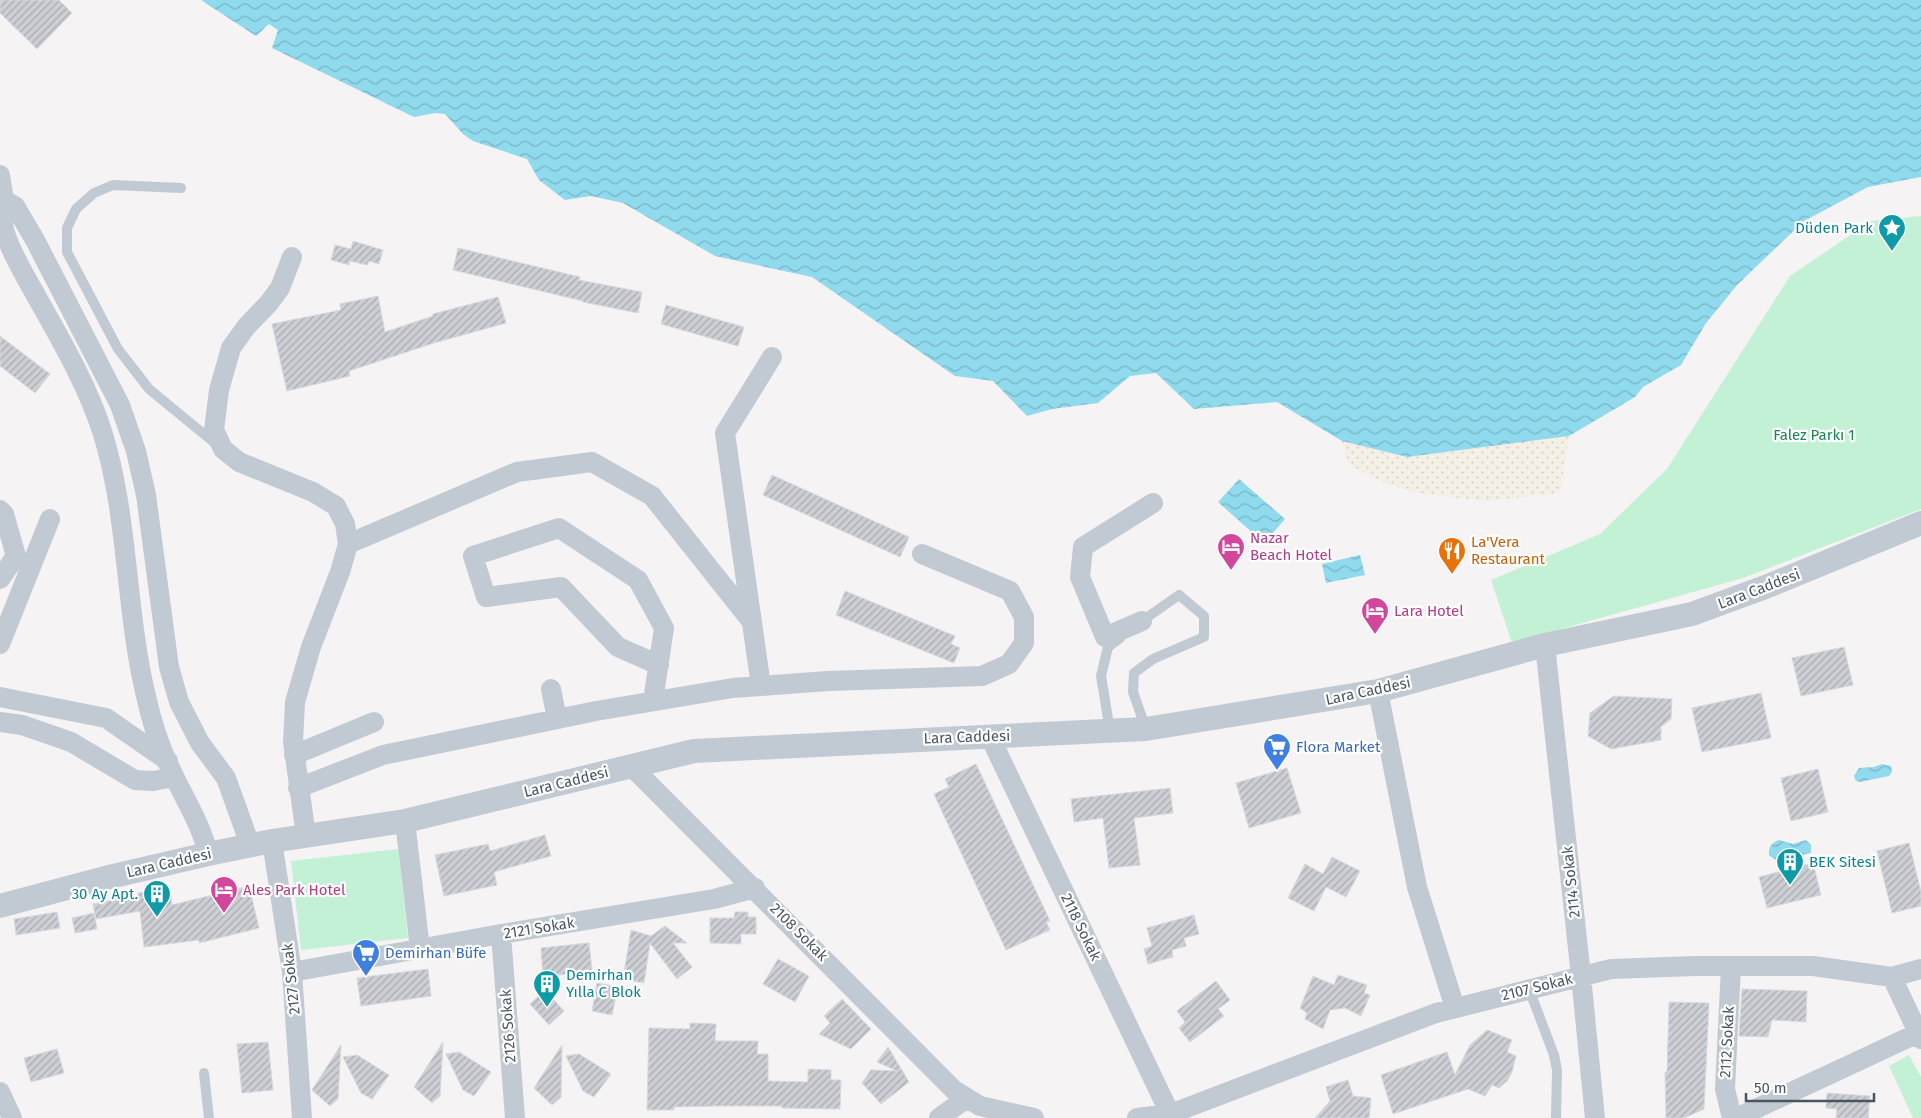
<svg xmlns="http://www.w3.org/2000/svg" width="1921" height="1118" font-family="'Fira Sans',sans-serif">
	<defs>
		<pattern id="sand-dots" width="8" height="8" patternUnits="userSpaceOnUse" patternTransform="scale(1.25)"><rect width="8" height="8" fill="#f5f0e5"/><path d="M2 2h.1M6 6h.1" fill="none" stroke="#d4d0c7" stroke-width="1.8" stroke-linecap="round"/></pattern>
		<pattern id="water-waves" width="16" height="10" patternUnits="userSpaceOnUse" patternTransform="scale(1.25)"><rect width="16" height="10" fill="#90daee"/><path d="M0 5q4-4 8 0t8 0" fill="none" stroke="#78b4c4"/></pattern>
		<pattern id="building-hatch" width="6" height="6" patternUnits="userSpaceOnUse" patternTransform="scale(1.25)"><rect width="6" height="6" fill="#cdcfd5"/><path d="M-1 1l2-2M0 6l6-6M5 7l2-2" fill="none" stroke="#a8abb0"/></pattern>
	</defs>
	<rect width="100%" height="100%" fill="#f5f3f3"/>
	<path fill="url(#sand-dots)" d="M 1569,436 L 1560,493 L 1486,501 L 1448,497 L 1409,491 L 1380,481 L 1349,465 L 1342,441 L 1407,457 Z"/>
	<path fill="#c3f1d5" d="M 1921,216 L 1921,509 L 1743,578 L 1512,643 L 1491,580 L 1600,534 L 1667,469 L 1790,276 L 1871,221 Z
		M 398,849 L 408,938 L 301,950 L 291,861 Z
		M 1909,1055 L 1921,1077 L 1921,1118 L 1913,1118 L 1889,1066 Z"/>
	<path fill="url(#water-waves)" d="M 201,0 L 1921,0 L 1921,177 L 1868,187 L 1804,221 L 1738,284 L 1706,323 L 1681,365 L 1643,387 L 1635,397 L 1569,436 L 1407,457 L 1342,441 L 1277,402 L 1194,409 L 1156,373 L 1130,376 L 1098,403 L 1052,409 L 1027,416 L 993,381 L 955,376 L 812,277 L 715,256 L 623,203 L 591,196 L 565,200 L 539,180 L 527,159 L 473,141 L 463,134 L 445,114 L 435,113 L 414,117 L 272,48 L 278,30 L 269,24 L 256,36 Z
		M 1239,479 L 1285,519 L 1264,543 L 1218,502 Z
		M 1360,555 L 1365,575 L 1326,583 L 1322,564 Z
		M 1882,764 L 1891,766 L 1892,772 L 1889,776 L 1860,782 L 1856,781 L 1854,776 L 1859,768 L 1874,767 Z
		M 1779,840 L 1793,844 L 1806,840 L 1811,845 L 1811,853 L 1776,860 L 1769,855 C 1768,848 1772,842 1779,840 Z"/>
	<path fill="url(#building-hatch)" stroke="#d7d9de" d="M 0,0 L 59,0 L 72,13 L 37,49 L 0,13 Z
		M 353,241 L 383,250 L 379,264 L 369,261 L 367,265 L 350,261 L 349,265 L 331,260 L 335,245 L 351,249 Z
		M 458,248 L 580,277 L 579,280 L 642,292 L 638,313 L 583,302 L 583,301 L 453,270 Z
		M 378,296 L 385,332 L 433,316 L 433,314 L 498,297 L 506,323 L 434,343 L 349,371 L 350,376 L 287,391 L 272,324 L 341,310 L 340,304 Z
		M 666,305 L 744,327 L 738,346 L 661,324 Z
		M 0,336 L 50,374 L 35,393 L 0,366 Z
		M 772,475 L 909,537 L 900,557 L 763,495 Z
		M 845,591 L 955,636 L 951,644 L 960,648 L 954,663 L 836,615 Z
		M 1844,647 L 1853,685 L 1801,696 L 1792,658 Z
		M 1761,693 L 1771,738 L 1702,752 L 1692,708 Z
		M 1614,696 L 1672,699 L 1671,719 L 1661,727 L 1661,740 L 1611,749 L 1588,736 L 1590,713 Z
		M 976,764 L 1050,921 L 1046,922 L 1050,930 L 1006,950 L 934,794 L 949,787 L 945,779 Z
		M 1287,768 L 1301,813 L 1249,828 L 1236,783 Z
		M 1818,769 L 1828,812 L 1791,821 L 1781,778 Z
		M 1170,788 L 1173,813 L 1134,818 L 1140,865 L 1109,868 L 1103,818 L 1074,822 L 1071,799 Z
		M 545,835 L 551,856 L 494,872 L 497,885 L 444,896 L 435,855 L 488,844 L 490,851 Z
		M 1909,843 L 1921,892 L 1921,906 L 1892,913 L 1877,851 Z
		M 1332,857 L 1360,871 L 1346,897 L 1326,887 L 1314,911 L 1288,898 L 1305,864 L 1323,874 Z
		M 1813,863 L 1821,895 L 1767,908 L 1759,877 Z
		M 249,886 L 259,928 L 199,943 L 199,940 L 144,947 L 140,911 L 96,919 L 93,904 L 138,895 L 138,893 L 170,889 L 172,905 Z
		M 57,912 L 60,928 L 16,935 L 14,919 Z
		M 735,912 L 748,912 L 748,917 L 756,917 L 756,934 L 741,934 L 741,944 L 710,943 L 710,918 L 734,918 Z
		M 94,913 L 97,929 L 75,933 L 72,918 Z
		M 1194,915 L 1199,934 L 1184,938 L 1186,946 L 1172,950 L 1173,957 L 1148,964 L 1144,949 L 1152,946 L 1147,928 Z
		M 665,926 L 687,943 L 673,943 L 692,967 L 677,979 L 650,943 L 644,983 L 623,979 L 631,930 L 651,936 Z
		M 589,943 L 592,971 L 543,977 L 541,948 Z
		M 778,959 L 809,976 L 795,1002 L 763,984 Z
		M 428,969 L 431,996 L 361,1006 L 357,978 Z
		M 1338,975 L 1367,985 L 1364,993 L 1370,995 L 1361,1016 L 1345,1008 L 1330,1010 L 1323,1029 L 1305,1019 L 1307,1013 L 1300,1008 L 1313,976 L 1334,985 Z
		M 1216,981 L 1230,1000 L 1218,1009 L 1224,1016 L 1190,1042 L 1179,1028 L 1185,1022 L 1177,1011 Z
		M 597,983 L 618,987 L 612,1015 L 592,1011 Z
		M 1742,989 L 1807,991 L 1806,1022 L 1772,1020 L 1768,1037 L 1739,1036 Z
		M 545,990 L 564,1011 L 549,1025 L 530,1004 Z
		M 842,999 L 871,1029 L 851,1049 L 819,1034 L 830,1023 L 824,1016 Z
		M 1669,1002 L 1709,1003 L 1704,1109 L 1684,1118 L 1666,1118 L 1665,1072 L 1667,1072 Z
		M 690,1023 L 716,1024 L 715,1041 L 758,1041 L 757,1054 L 768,1054 L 768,1081 L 808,1082 L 808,1069 L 831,1070 L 831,1080 L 841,1080 L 840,1109 L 782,1108 L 782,1106 L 715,1106 L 674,1107 L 674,1110 L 647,1110 L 649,1028 L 690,1029 Z
		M 1487,1030 L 1512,1040 L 1507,1052 L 1516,1056 L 1512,1072 L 1507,1081 L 1499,1088 L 1492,1085 L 1485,1096 L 1468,1089 L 1393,1114 L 1381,1075 L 1447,1052 L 1455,1075 L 1470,1045 Z
		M 268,1042 L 273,1090 L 242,1093 L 237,1044 Z
		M 443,1042 L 440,1096 L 432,1103 L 414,1087 Z
		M 341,1045 L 338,1099 L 330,1106 L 312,1090 Z
		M 562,1045 L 561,1097 L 552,1105 L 534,1088 Z
		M 888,1047 L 909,1082 L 881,1104 L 862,1083 L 871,1070 L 897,1071 L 877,1062 Z
		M 57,1049 L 64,1073 L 31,1082 L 24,1058 Z
		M 459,1052 L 491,1072 L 474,1096 L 463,1090 L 446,1054 Z
		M 579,1054 L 611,1074 L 594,1097 L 583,1091 L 566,1056 Z
		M 357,1055 L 389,1075 L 372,1099 L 361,1093 L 343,1057 Z
		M 1348,1080 L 1353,1096 L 1371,1098 L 1369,1118 L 1315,1118 L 1330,1101 L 1326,1087 Z
		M 1827,1093 L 1870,1096 L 1868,1118 L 1836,1118 L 1837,1109 L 1826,1108 Z"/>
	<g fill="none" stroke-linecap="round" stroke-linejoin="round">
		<path stroke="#c1cad2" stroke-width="10" d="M 181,188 L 113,185 L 94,193 L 76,209 L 67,228 L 67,252 L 118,349 L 149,389 L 216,444
			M 1139,623 L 1179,595 L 1204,616 L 1204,637 L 1153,659 L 1134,673 L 1133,692 L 1146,729
			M 1110,731 L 1101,676 L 1108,647 L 1120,638
			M 1529,989 L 1554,1055 L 1557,1070 L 1556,1118
			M 204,1073 L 209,1118"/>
		<path stroke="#c1cad2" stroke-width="20" d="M 0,175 L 4,200 L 0,200
			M 0,198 L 15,206 L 35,240 L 120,405 L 136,451 L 146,495 L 169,667 L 179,702 L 200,743 L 226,778 L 250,845
			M 4,200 C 3,207 2,215 3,223 C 4,240 25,276 34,292 C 59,337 86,382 102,431 C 129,517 125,609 146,696 C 152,724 162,753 175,778 C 187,803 202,827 208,854
			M 292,257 L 280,288 L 269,303 L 246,327 L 231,348 L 219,390 L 214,430 L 223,449 L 239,462 L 313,492 L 336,506 L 345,524 L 348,544 L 340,572 L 311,647 L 295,702 L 293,742 L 306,836
			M 0,510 L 4,514 L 16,556 L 0,579
			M 348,544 L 517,472 L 592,462 L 652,496 L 752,622
			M 1142,621 L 1105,637 L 1080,577 L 1083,547 L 1153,503
			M 0,644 L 50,519
			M 1545,645 L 1581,976 L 1595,1118
			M 761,686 L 725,433 L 772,357
			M 551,689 L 557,719
			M 1378,691 L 1417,887 L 1455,1008
			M 0,697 L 106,718 L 168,761
			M 653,701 L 664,628 L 638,580 L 559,528 L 473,556 L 486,597 L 561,587 L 618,647 L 659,665
			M 0,722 L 22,725 L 71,742 L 135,780 L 153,781 L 174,777
			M 990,737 L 1172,1118
			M 294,755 L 374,722
			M 631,766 L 954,1090 L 980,1106 L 1034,1118
			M 298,788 L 383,755 L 596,711 L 733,688 L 828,681 L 982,676 L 1009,664 L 1024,643 L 1024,617 L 1010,591 L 922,554
			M 405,821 L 420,949
			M 272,841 L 292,972 L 302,1118
			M 501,934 L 515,1118
			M 1731,966 L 1725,1089 L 1732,1118
			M 292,972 L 501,934 L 714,899 L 755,888
			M 1892,977 L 1921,1039
			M 0,1092 L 12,1118
			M 939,1118 L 967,1098
			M 1137,1118 L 1170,1114 L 1436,1013 L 1611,969 L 1695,966 L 1813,966 L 1892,977 L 1921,969
			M 1736,1118 L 1918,1033"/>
		<path stroke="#c1cad2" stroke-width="24" d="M 0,906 L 105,878 L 208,854 L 272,841 L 405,821 L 694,751 L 1146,729 L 1378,691 L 1545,645 L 1692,614 L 1768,586 L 1921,523"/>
	</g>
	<defs>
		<symbol id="sight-pin" viewBox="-11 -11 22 30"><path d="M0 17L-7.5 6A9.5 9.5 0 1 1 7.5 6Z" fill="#0f9aa8" stroke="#fff"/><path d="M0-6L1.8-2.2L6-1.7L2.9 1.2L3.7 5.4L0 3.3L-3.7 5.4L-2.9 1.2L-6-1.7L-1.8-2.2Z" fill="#fff"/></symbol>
		<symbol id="hotel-pin" viewBox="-11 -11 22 30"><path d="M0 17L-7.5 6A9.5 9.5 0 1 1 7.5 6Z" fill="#d1479c" stroke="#fff"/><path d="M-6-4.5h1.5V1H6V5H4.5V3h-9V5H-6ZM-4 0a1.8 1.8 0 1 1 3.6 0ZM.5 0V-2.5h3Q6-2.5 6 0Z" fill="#fff"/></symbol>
		<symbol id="restaurant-pin" viewBox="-11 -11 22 30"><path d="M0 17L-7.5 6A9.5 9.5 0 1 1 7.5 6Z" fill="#e8710a" stroke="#fff"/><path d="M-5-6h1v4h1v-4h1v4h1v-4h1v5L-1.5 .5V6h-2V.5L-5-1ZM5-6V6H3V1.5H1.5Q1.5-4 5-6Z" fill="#fff"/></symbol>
		<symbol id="supermarket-pin" viewBox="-11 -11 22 30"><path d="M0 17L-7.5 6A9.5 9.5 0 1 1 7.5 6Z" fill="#3f7fe0" stroke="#fff"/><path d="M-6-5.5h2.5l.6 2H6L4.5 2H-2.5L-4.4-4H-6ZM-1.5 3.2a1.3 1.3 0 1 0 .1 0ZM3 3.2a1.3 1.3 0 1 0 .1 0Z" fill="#fff"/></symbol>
		<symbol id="building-pin" viewBox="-11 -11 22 30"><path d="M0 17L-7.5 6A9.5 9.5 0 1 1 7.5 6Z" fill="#0f9aa8" stroke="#fff"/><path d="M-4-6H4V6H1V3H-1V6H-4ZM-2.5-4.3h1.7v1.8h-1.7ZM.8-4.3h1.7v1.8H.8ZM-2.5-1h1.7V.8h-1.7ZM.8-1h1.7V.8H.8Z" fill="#fff"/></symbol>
	</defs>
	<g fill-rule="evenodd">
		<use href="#sight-pin" x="1876" y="212" width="32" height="43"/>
		<use href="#hotel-pin" x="1215" y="531" width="32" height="43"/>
		<use href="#restaurant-pin" x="1436" y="535" width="32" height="43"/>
		<use href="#hotel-pin" x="1359" y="595" width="32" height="43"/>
		<use href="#supermarket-pin" x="1261" y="731" width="32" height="43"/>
		<use href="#building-pin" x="1774" y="846" width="32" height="43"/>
		<use href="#hotel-pin" x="208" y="874" width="32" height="43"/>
		<use href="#building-pin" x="141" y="878" width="32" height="43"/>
		<use href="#supermarket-pin" x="350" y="937" width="32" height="43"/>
		<use href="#building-pin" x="531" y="968" width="32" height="43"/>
	</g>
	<g text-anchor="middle" stroke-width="4.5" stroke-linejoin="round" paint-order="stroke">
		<g font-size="15" fill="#0d838f" stroke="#fff" text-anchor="end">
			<text x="1873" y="233">Düden Park</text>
			<text x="1809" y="867" text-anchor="start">BEK Sitesi</text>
			<text x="138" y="899">30 Ay Apt.</text>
			<text x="566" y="980" text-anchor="start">Demirhan<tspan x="566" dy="17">Yılla C Blok</tspan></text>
		</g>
		<g font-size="15" fill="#17864f" stroke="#fff">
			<text x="1814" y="440">Falez Parkı 1</text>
		</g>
		<g font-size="15" fill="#b23c85" stroke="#fff" text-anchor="start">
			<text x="1250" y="543">Nazar<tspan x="1250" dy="17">Beach Hotel</tspan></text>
			<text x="1394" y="616">Lara Hotel</text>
			<text x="243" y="895">Ales Park Hotel</text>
		</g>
		<g font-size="15" fill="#c56008" stroke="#fff" text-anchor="start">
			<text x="1471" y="547">La'Vera<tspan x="1471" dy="17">Restaurant</tspan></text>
		</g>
		<g font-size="15" fill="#4a5661" stroke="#fff">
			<text transform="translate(1759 589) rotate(-21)" y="5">Lara Caddesi</text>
			<text transform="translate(1368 691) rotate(-12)" y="5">Lara Caddesi</text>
			<text transform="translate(967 737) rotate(-2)" y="5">Lara Caddesi</text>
			<text transform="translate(566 782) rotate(-14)" y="5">Lara Caddesi</text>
			<text transform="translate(169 863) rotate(-13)" y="5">Lara Caddesi</text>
			<text transform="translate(1571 882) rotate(-96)" y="5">2114 Sokak</text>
			<text transform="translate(1081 927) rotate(64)" y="5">2118 Sokak</text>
			<text transform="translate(539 928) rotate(-9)" y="5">2121 Sokak</text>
			<text transform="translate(799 932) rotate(45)" y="5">2108 Sokak</text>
			<text transform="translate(291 979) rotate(-96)" y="5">2127 Sokak</text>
			<text transform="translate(1537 987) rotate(-14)" y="5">2107 Sokak</text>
			<text transform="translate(508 1026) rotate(-94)" y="5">2126 Sokak</text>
			<text transform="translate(1727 1042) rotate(-87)" y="5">2112 Sokak</text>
		</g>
		<g font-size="15" fill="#366cbe" stroke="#fff" text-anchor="start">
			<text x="1296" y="752">Flora Market</text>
			<text x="385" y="958">Demirhan Büfe</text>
		</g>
	</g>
	<path d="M1746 1093v8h128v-8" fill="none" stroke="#4a5661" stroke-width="2.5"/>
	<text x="1754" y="1093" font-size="15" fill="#4a5661" stroke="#ffffff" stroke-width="4" paint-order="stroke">50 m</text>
</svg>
